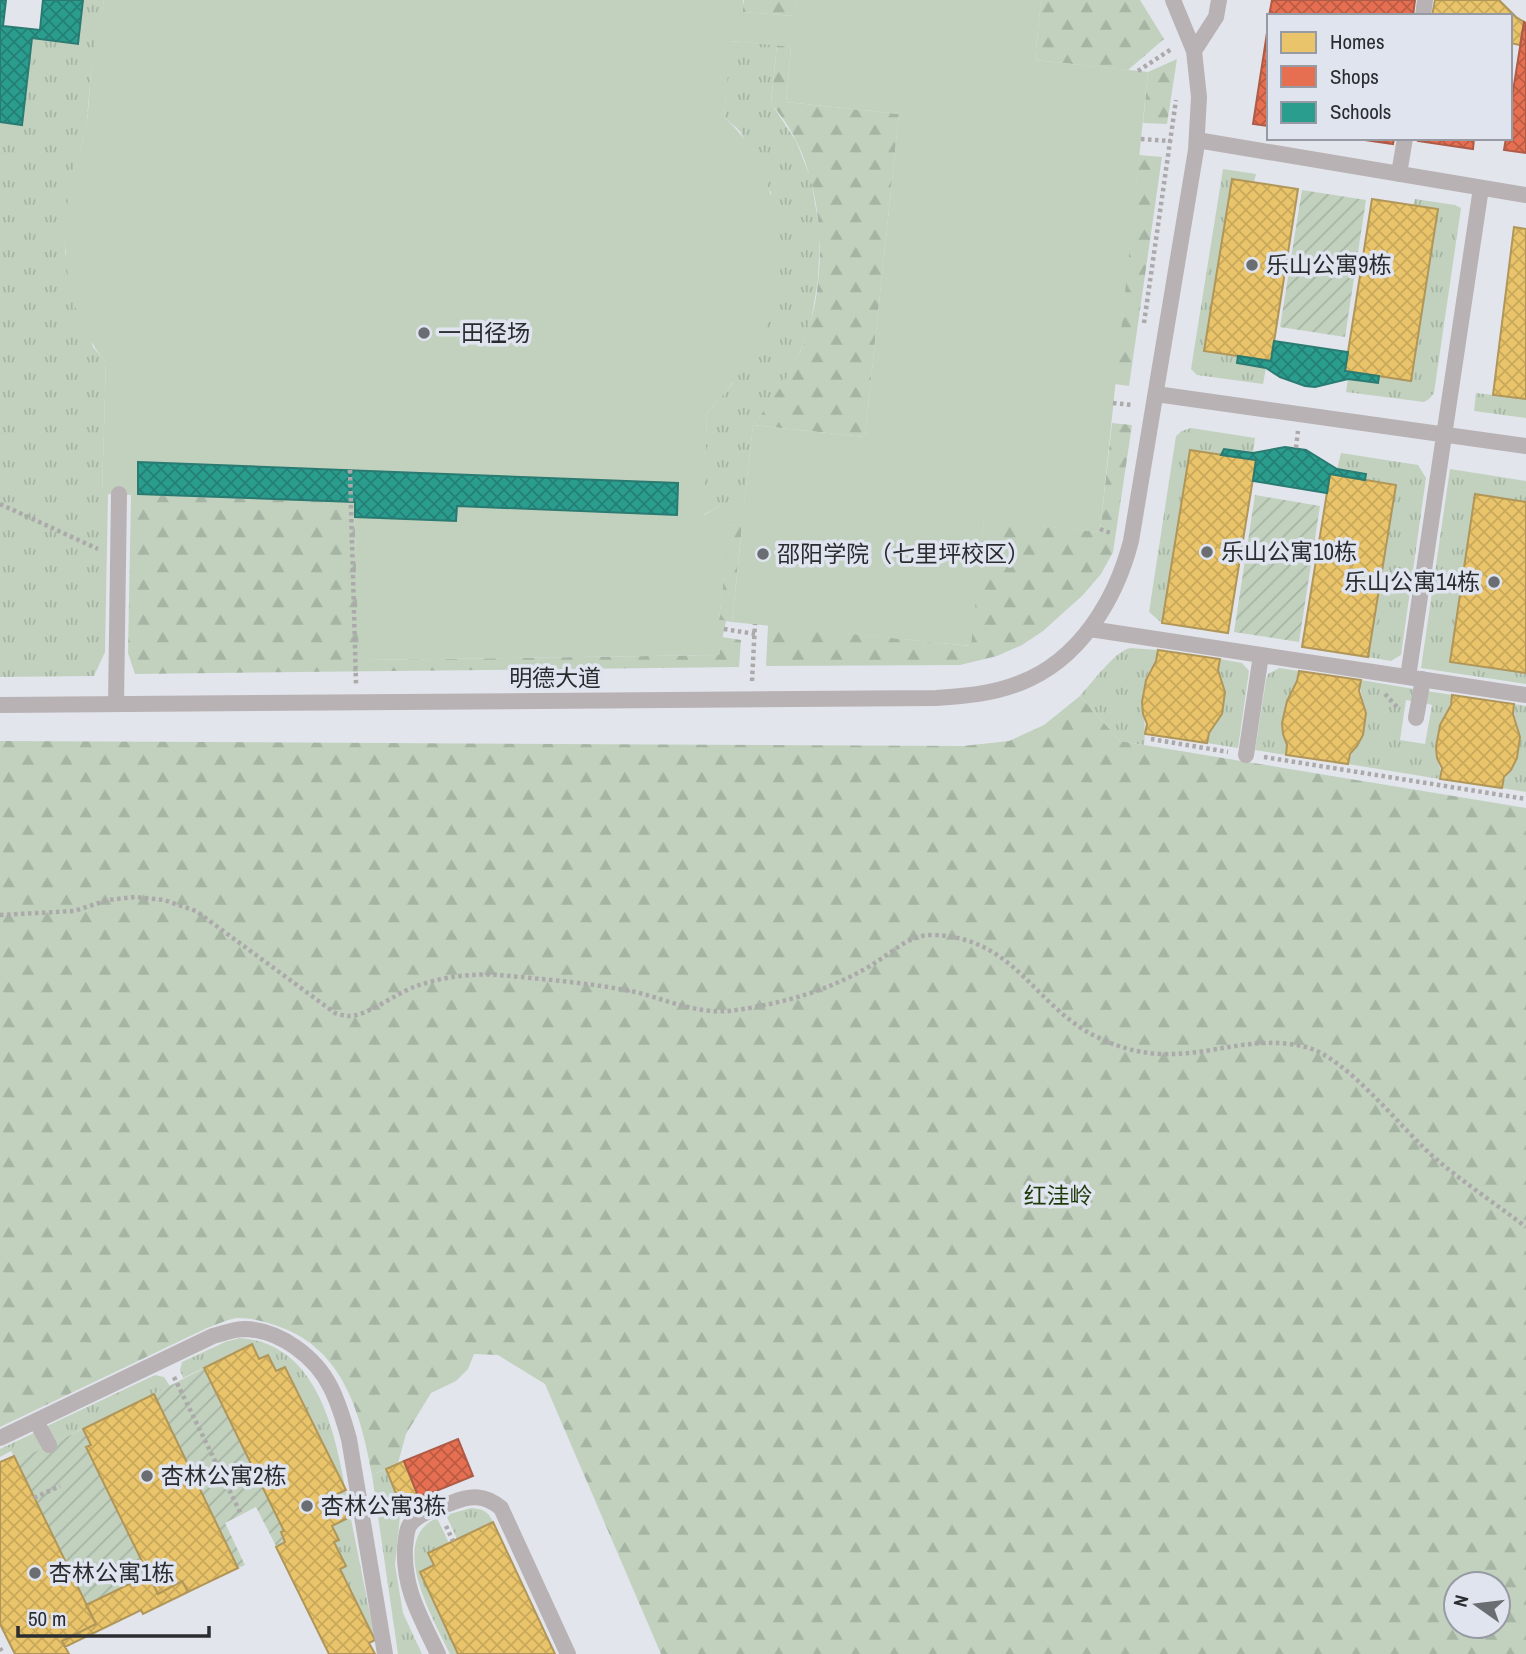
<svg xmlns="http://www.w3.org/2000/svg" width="1526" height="1654" font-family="'Archivo Narrow','Noto Sans SC',sans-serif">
	<defs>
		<pattern id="grass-tufts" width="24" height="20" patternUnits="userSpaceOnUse" patternTransform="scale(1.75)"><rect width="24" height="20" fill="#c1d1be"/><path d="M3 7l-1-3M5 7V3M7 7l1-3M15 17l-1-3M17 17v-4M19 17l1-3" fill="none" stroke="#a6b4a4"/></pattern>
		<pattern id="forest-firs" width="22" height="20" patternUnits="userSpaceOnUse" patternTransform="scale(1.75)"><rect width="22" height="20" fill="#c1d1be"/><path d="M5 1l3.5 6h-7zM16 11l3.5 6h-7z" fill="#a6b4a4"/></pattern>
		<pattern id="garden-furrows" width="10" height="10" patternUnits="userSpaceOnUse" patternTransform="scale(1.75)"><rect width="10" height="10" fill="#c1d1be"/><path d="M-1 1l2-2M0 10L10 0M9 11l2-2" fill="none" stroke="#a6b4a4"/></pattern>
		<pattern id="homes-cross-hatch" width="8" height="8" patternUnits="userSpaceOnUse" patternTransform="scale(1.75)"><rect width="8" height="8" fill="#e9c46a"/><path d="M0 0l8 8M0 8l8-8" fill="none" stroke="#c8a95c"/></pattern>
		<pattern id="shops-cross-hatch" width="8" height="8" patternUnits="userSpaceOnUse" patternTransform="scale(1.75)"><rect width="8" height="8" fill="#e76f51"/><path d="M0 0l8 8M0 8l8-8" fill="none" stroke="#bb5b44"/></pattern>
		<pattern id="schools-cross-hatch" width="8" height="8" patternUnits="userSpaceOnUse" patternTransform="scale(1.75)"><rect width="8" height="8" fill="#2a9d8f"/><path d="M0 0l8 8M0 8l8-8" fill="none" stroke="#248075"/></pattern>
	</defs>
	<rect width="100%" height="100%" fill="#e2e5ec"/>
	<path fill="url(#grass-tufts)" d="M 83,0 L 104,0 L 91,73 L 86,130 L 74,169 L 67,211 L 65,253 L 93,347 L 106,362 L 102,493 L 108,494 L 105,652 L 94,676 L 0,677 L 0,122 L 32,38 L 78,44 Z
		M 730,41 L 777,45 L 771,103 L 796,141 L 811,179 L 820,233 L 818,280 L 810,328 L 794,366 L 774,399 L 753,425 L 744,506 L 721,505 L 703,515 L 707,413 L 733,383 L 771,193 L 740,131 L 724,117 Z
		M 1223,169 L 1256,174 L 1254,182 L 1232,179 L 1204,351 L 1238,356 L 1237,363 L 1266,368 L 1263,384 L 1197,375 L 1191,369 Z
		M 1415,199 L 1455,205 L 1461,208 L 1434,393 L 1429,399 L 1424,402 L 1346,392 L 1348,379 L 1378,383 L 1379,376 L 1411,381 L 1438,209 L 1413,205 Z
		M 1476,393 L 1526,399 L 1526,418 L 1474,411 Z
		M 1191,428 L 1255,438 L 1253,453 L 1224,449 L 1221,455 L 1190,451 L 1162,623 L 1149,612 L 1176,436 L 1182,431 Z
		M 1341,453 L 1418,465 L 1426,478 L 1401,655 L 1391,661 L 1368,657 L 1395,485 L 1365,480 L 1365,474 L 1337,469 Z
		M 1450,469 L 1526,481 L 1526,502 L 1476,495 L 1526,673 L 1526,684 L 1421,668 Z
		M 1130,648 L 1158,650 C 1156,663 1148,670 1145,682 C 1140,704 1147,724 1144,745 L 1120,741 L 1080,696 C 1092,683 1114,652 1130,648 Z
		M 1220,659 L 1242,663 L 1249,671 L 1238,748 L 1207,743 L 1209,733 L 1222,714 L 1225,692 L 1218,670 Z
		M 1279,668 L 1299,671 C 1296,689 1284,702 1283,721 C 1282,732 1288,743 1286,755 L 1255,750 L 1266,680 L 1268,674 Z
		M 1361,680 L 1414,689 L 1412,701 L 1406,700 L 1400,740 L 1425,744 L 1432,705 L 1425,703 L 1427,691 L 1452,695 C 1450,712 1438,726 1436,745 C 1435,757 1442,766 1440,779 L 1348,764 C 1350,754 1353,753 1358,745 C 1363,737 1364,728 1365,718 C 1367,704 1358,694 1361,680 Z
		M 1514,704 L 1526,706 L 1526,792 L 1502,788 C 1503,778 1507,777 1512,769 C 1517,761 1518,751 1519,742 C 1522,728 1512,719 1514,704 Z
		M 240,1338 C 327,1345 338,1452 351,1519 C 359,1559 367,1599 375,1640 L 340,1569 L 346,1566 L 334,1542 L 339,1539 L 332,1526 L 348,1518 L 337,1494 L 345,1489 L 286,1367 L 276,1371 L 268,1355 L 259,1359 L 252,1344 L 183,1378 L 180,1370 L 182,1362 L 225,1342 Z
		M 155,1375 L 164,1377 L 170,1386 L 56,1442 L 47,1426 Z
		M 34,1433 L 42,1449 L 16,1461 L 11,1451 L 0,1457 L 0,1449 Z
		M 386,1469 L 401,1506 L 395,1565 L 403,1613 L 422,1654 L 398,1654 L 372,1475 Z
		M 471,1508 C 483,1509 488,1511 493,1522 L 457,1539 L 446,1515 Z
		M 437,1518 L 449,1543 L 428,1553 L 434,1565 L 458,1654 L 450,1654 C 435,1622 386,1540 437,1518 Z"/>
	<path fill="url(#forest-firs)" fill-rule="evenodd" d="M 744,0 L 796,0 L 795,16 L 742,12 Z
		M 1041,0 L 1140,0 L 1164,39 L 1128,70 L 1035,60 Z
		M 777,45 L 791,47 L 786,102 L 899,114 L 865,437 L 753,425 C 776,396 798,365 809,328 C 830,259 822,158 771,104 Z
		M 1177,59 L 1167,124 L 1143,123 L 1148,72 Z
		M 1139,155 L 1162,157 L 1129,386 L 1115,384 Z
		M 1112,423 L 1132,425 L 1113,552 L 1101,574 L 1083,595 L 1043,631 L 1022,645 L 997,656 L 960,665 L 766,666 L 768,625 L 970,646 L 984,520 L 1100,532 Z
		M 138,494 L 354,502 L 360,660 L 719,655 L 722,637 L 741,640 L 739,667 L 135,674 L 128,653 L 131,495 Z
		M 729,525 L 742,526 L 732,622 L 719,620 Z
		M 1080,696 L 1120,741 L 1526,808 L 1526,1654 L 661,1654 L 545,1384 L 498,1355 L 474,1354 L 468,1369 L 456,1381 L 431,1393 L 406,1434 L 398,1463 L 372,1475 C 361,1415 344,1350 280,1327 C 267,1322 252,1318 238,1318 C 228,1319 216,1325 207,1328 L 0,1427 L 0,741 L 963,746 L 1009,741 L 1044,725 ZM 1456,1584 L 1498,1584 L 1498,1626 L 1456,1626 Z"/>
	<path fill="url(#garden-furrows)" d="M 1302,190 L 1366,200 L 1345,337 L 1280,327 Z
		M 1255,495 L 1320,506 L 1299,642 L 1234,632 Z
		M 204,1368 L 284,1531 L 281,1533 L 285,1542 L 276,1546 L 256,1507 L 225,1523 L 245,1565 L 238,1568 L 154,1394 Z
		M 83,1429 L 91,1445 L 87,1448 L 148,1575 L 86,1605 L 16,1461 Z"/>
	<path fill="#c1d1be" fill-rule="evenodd" d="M 104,0 L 743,0 L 743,12 L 794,16 L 796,0 L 1041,0 L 1035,60 L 1148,72 L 1100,532 L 984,521 L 971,646 L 732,622 L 742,527 L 730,525 L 719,620 L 726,621 L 719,655 L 359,660 L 354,502 L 102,494 L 106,362 C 61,309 58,233 74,168 C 77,155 84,141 86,127 C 89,110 89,92 91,74 C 94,49 99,25 104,0 ZM 731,41 L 791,47 L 786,102 L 899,114 L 865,437 L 753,425 L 744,505 L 721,505 L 704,515 L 707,413 C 733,384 759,353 770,315 C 789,249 777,164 724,117 Z"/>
	<path fill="url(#homes-cross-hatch)" stroke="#b09659" stroke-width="2" d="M 1435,0 L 1499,0 L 1516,17 L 1524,22 L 1520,45 L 1510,43 L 1510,16 L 1432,16 Z
		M 1232,179 L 1298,189 L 1271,361 L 1204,351 Z
		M 1372,199 L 1438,209 L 1411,381 L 1345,371 Z
		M 1514,227 L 1526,229 L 1526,399 L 1493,395 Z
		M 1190,450 L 1256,460 L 1228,633 L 1162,623 Z
		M 1330,474 L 1396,485 L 1368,657 L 1302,647 Z
		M 1475,494 L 1526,502 L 1526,673 L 1450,662 Z
		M 1158,650 L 1220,659 L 1218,670 L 1225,692 L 1222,714 L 1209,733 L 1207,743 L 1145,734 L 1147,724 L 1143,714 L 1142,702 L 1146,680 L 1156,661 Z
		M 1299,671 L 1361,680 L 1359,691 L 1366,713 L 1363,735 L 1357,746 L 1350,754 L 1348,764 L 1286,755 L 1287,745 L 1283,734 L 1282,723 L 1287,701 L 1297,681 Z
		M 1452,695 L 1514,704 L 1513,714 L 1520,737 L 1517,758 L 1511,770 L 1504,777 L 1502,788 L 1440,779 L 1442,768 L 1437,758 L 1436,747 L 1440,725 L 1451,705 Z
		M 252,1344 L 259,1359 L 268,1355 L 276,1371 L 285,1367 L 346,1490 L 337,1494 L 348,1518 L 332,1526 L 339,1540 L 334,1542 L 346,1566 L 340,1569 L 375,1640 L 369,1643 L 375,1654 L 329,1654 L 276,1547 L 285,1542 L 281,1532 L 284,1531 L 204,1368 Z
		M 154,1394 L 238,1568 L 188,1592 L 182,1581 L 158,1594 L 86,1447 L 91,1445 L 83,1429 Z
		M 14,1456 L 96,1624 L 62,1641 L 69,1654 L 15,1654 L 0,1624 L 0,1462 Z
		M 404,1461 L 419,1498 L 401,1506 L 386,1469 Z
		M 493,1522 L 555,1654 L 458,1654 L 420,1572 L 434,1565 L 428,1553 Z
		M 148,1575 L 158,1594 L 182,1581 L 188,1592 L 143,1614 L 141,1610 L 65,1647 L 62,1641 L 96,1624 L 86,1605 Z"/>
	<path fill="url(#shops-cross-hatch)" stroke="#ae5b47" stroke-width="2" d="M 1272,0 L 1415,0 L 1413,16 L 1269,16 Z
		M 1269,20 L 1269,126 L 1253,124 Z
		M 1524,22 L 1526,23 L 1526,153 L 1504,150 L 1506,138 L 1510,138 L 1510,110 Z
		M 1351,138 L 1394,138 L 1393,144 Z
		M 1419,138 L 1474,138 L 1473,149 L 1418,141 Z
		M 458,1439 L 473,1476 L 419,1498 L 404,1461 Z"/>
	<path fill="url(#schools-cross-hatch)" stroke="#2a7b72" stroke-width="2" d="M 0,0 L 6,0 L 3,26 L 40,30 L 43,0 L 83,0 L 78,44 L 32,38 L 22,125 L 0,122 Z
		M 1274,341 L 1348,352 L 1345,371 L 1379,376 L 1378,383 L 1348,379 L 1315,387 L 1305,386 L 1280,377 L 1266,368 L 1237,363 L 1238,356 L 1271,361 Z
		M 1285,447 L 1306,450 L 1337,469 L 1366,474 L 1365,480 L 1330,474 L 1327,493 L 1253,481 L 1256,460 L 1221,455 L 1224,449 L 1253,453 Z
		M 138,462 L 678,483 L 677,515 L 457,506 L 456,521 L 355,517 L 355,502 L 138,494 Z"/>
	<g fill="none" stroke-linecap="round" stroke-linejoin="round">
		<path stroke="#aca9ab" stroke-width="4.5" stroke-dasharray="3.5 3.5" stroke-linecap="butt" d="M 1138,71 L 1173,48
			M 1141,139 L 1171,141
			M 1144,323 L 1176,100
			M 1113,403 L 1132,405
			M 1296,448 L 1298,431
			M 350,470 L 356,684
			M 0,504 L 98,549
			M 1100,529 L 1113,534
			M 724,629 L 755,634
			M 752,681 L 755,624
			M 1385,694 L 1398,708
			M 1151,739 L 1228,752
			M 1264,757 L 1526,799
			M 0,915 L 74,911 L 108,900 L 135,897 L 164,900 L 196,911 L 335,1013 C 339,1014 344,1016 348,1016 C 365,1017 397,993 414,987 C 440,977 472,973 499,975 C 542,979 589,983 631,991 C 663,998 695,1014 729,1011 C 762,1007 801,998 832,985 C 846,979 861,972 873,964 C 892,953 908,935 932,935 C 1016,937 1033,1006 1097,1037 C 1118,1047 1138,1053 1161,1054 C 1213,1056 1252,1034 1306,1047 C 1348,1058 1401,1129 1436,1159 C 1464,1183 1496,1204 1526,1227
			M 174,1377 L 241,1514
			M 34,1498 L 60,1486
			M 446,1526 L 453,1541
			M 0,1648 L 3,1654"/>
		<path stroke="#b9b2b4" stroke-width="16" d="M 1423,16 L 1425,0
			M 1194,51 L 1216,17 L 1219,0
			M 1197,140 L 1526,195
			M 1399,174 L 1405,138
			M 1156,394 L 1526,446
			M 1090,629 L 1526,695
			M 1408,677 L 1481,188
			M 116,704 L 119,494
			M 0,705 L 936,698 C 965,696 993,694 1020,683 C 1080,660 1116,599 1131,541 L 1196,150 L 1199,97 L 1194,51 L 1173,0
			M 1416,718 L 1423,679
			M 1246,755 L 1261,655
			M 36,1421 L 49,1445
			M 0,1438 L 213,1336 C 224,1333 234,1329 245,1329 C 280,1330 316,1357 331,1388 C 339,1404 344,1421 349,1439 L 385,1654
			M 438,1654 C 421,1617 403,1590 405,1547 C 406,1541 406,1532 409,1526 C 416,1514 438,1508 451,1503 C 470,1495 484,1494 501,1508 L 568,1654"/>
	</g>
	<g fill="#6a6d72" stroke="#dfe4ef" stroke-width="2.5">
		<circle cx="1252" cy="265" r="7"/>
		<circle cx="424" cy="333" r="7"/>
		<circle cx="1207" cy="552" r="7"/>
		<circle cx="763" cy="554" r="7"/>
		<circle cx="1494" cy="582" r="7"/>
		<circle cx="147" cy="1476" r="7"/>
		<circle cx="307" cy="1506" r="7"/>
		<circle cx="35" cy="1573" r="7"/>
	</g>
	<g text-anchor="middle" stroke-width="7" stroke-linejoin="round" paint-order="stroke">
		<g font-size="23" fill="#2a2c30" stroke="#dfe4ef" text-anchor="start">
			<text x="1266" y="273">乐山公寓9栋</text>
			<text x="438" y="341">一田径场</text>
			<text x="1221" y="560">乐山公寓10栋</text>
			<text x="777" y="562">邵阳学院（七里坪校区）</text>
			<text x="1480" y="590" text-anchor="end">乐山公寓14栋</text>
			<text x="161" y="1484">杏林公寓2栋</text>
			<text x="321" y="1514">杏林公寓3栋</text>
			<text x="49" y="1581">杏林公寓1栋</text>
		</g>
		<g font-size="23" fill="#2a2c30" stroke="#dfe4ef">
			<text x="555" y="686">明德大道</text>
		</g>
		<g font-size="23" fill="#1d3909" stroke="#dfe4ef">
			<text x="1058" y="1204">红洼岭</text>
		</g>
	</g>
	<rect x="1267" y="14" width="245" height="126" fill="#dfe4ef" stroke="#979aa3" stroke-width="2"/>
	<rect x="1281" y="32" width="35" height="21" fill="#e9c46a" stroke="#979aa3" stroke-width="2"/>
	<text x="1330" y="49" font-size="21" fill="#2a2c30">Homes</text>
	<rect x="1281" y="66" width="35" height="21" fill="#e76f51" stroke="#979aa3" stroke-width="2"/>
	<text x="1330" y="84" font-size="21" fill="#2a2c30">Shops</text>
	<rect x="1281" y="102" width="35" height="21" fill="#2a9d8f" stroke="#979aa3" stroke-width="2"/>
	<text x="1330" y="119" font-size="21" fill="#2a2c30">Schools</text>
	<g transform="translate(1477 1605) rotate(284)"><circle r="33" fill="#dfe4ef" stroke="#979aa3" stroke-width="2"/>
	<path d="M0-5L12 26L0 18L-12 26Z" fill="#6a6d72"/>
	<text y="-10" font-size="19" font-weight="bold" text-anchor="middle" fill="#2a2c30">N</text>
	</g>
	<path d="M18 1626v10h191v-10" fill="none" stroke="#2a2c30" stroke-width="3.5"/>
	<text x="28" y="1626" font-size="21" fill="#2a2c30" stroke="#dfe4ef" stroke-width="5" paint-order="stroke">50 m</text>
</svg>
